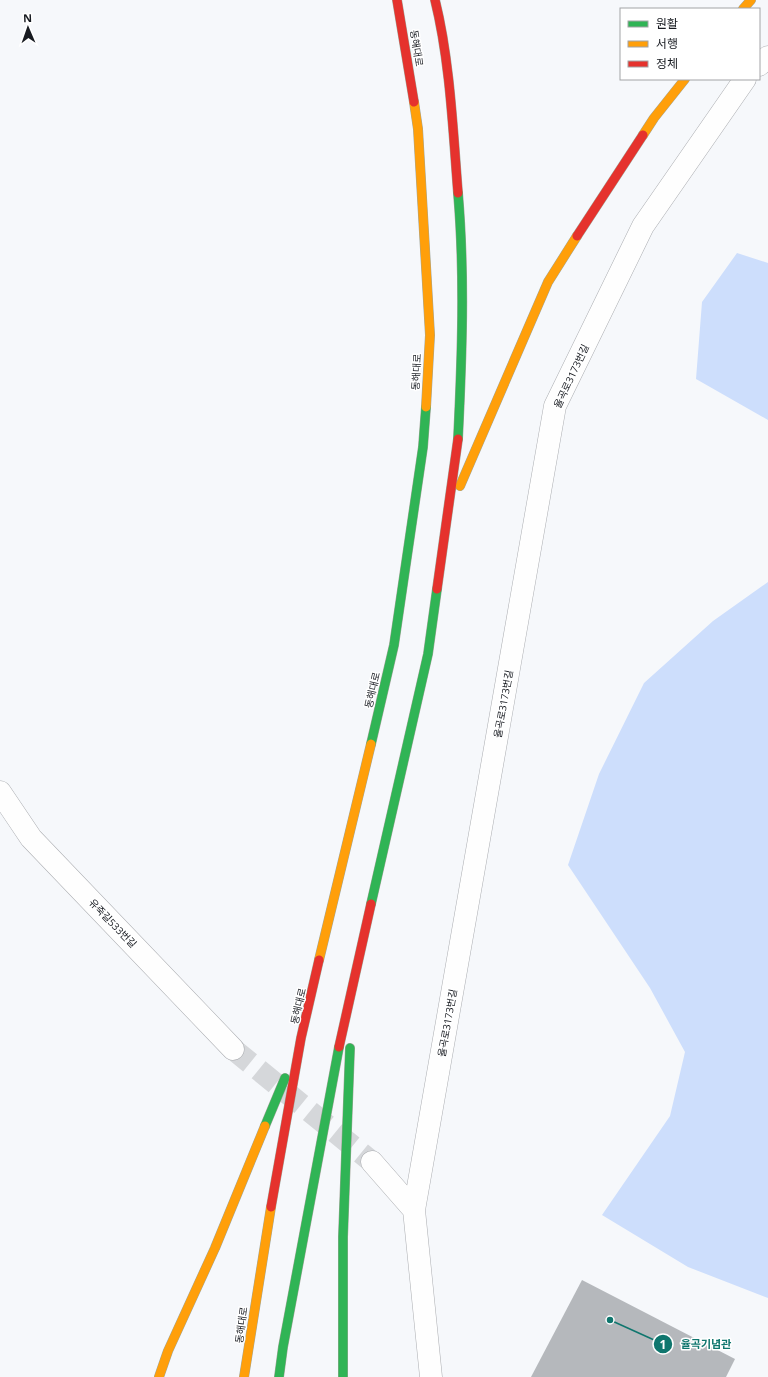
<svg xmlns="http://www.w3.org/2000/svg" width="768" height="1377" font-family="'Open Sans','Noto Sans KR',sans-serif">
	<rect width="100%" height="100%" fill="#f6f8fb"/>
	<path fill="#cddefc" d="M 737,253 L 768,263 L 768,420 L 696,379 L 702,302 Z
		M 768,582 L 768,1298 L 688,1267 L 602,1215 L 670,1116 L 685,1052 L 650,988 L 568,865 L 599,774 L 644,683 L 713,621 Z"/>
	<path fill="#b5b8bc" d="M 582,1280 L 735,1359 L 726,1377 L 531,1377 Z"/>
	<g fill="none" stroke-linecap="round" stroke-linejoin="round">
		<path stroke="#d5d7da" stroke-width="22" stroke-dasharray="22 11" stroke-linecap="butt" d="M 233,1049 L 372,1162"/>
		<defs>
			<path id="street" d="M 759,65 L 768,57
				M 0,792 L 31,838 L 233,1049
				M 372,1162 L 414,1210
				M 431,1377 L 414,1210 L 555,406 L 643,226 L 745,79"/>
			<path id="fast" d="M 458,439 C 462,357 465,275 458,193
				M 371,744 L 394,645 L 423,447 L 426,407
				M 371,904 L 428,654 L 437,589
				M 265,1126 L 285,1078
				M 279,1377 L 283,1347 L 339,1047
				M 343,1377 L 343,1237 L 350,1048"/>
			<path id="slow" d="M 743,9 L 751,0
				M 414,102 L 418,129 L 430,335 L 426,407
				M 643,135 L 654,118 L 685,79
				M 460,486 L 548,282 L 577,236
				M 319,960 L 371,744
				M 159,1377 L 168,1351 L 215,1248 L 265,1126
				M 244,1377 L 271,1207"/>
			<path id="jam" d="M 397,0 L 414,102
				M 435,0 C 450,60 453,131 458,193
				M 577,236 L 643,135
				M 437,589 L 458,439
				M 339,1047 L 371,904
				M 271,1207 L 301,1038 L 319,960"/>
		</defs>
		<use href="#street" stroke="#abadb1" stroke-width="23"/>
		<use href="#fast" stroke="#a1a699" stroke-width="10"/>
		<use href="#slow" stroke="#a1a699" stroke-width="10"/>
		<use href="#jam" stroke="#a1a699" stroke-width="10"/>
		<use href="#street" stroke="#fefefe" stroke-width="22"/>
		<use href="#fast" stroke="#30b455" stroke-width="9"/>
		<use href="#slow" stroke="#ff9f0a" stroke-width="9"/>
		<use href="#jam" stroke="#e5322d" stroke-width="9"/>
	</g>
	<g text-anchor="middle" stroke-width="3" stroke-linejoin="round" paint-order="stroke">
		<g font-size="10" fill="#171a20" stroke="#fff">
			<text transform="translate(417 48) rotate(81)" y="4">동해대로</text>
			<text transform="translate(416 372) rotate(-87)" y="4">동해대로</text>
			<text transform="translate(571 376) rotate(-65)" y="4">율곡로3173번길</text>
			<text transform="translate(372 690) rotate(-77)" y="4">동해대로</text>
			<text transform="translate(503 704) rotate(-80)" y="4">율곡로3173번길</text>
			<text transform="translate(113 923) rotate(46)" y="4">유죽길533번길</text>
			<text transform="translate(298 1006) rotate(-77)" y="4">동해대로</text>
			<text transform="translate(447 1023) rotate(-80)" y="4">율곡로3173번길</text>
			<text transform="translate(241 1325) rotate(-82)" y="4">동해대로</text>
		</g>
	</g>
	<path fill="none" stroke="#0f766e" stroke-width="1.5" d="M610 1320L663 1344"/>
	<g fill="#0f766e" stroke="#fff" stroke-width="1.5">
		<circle cx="610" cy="1320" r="4"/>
		<circle cx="663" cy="1344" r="10"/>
	</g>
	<g font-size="12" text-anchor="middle" font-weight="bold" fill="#fff">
		<text x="663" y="1349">1</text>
	</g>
	<g font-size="11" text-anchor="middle" font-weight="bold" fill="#0f766e" stroke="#fff" stroke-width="3" stroke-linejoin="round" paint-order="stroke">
		<text x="706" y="1348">율곡기념관</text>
	</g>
	<rect x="620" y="8" width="140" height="72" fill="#ffffff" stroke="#a2a3a6"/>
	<rect x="628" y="21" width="20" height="6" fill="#30b455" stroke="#a2a3a6"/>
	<text x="656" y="28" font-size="12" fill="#171a20">원활</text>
	<rect x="628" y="41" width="20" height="6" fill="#ff9f0a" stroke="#a2a3a6"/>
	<text x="656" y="48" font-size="12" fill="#171a20">서행</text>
	<rect x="628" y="61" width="20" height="6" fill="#e5322d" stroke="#a2a3a6"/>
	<text x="656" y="68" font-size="12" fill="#171a20">정체</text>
	<g transform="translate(28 28) rotate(358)" stroke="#ffffff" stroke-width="3" paint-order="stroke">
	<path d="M0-3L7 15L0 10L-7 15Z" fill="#171a20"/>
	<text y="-6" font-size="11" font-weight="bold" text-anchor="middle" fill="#171a20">N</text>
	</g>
</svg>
